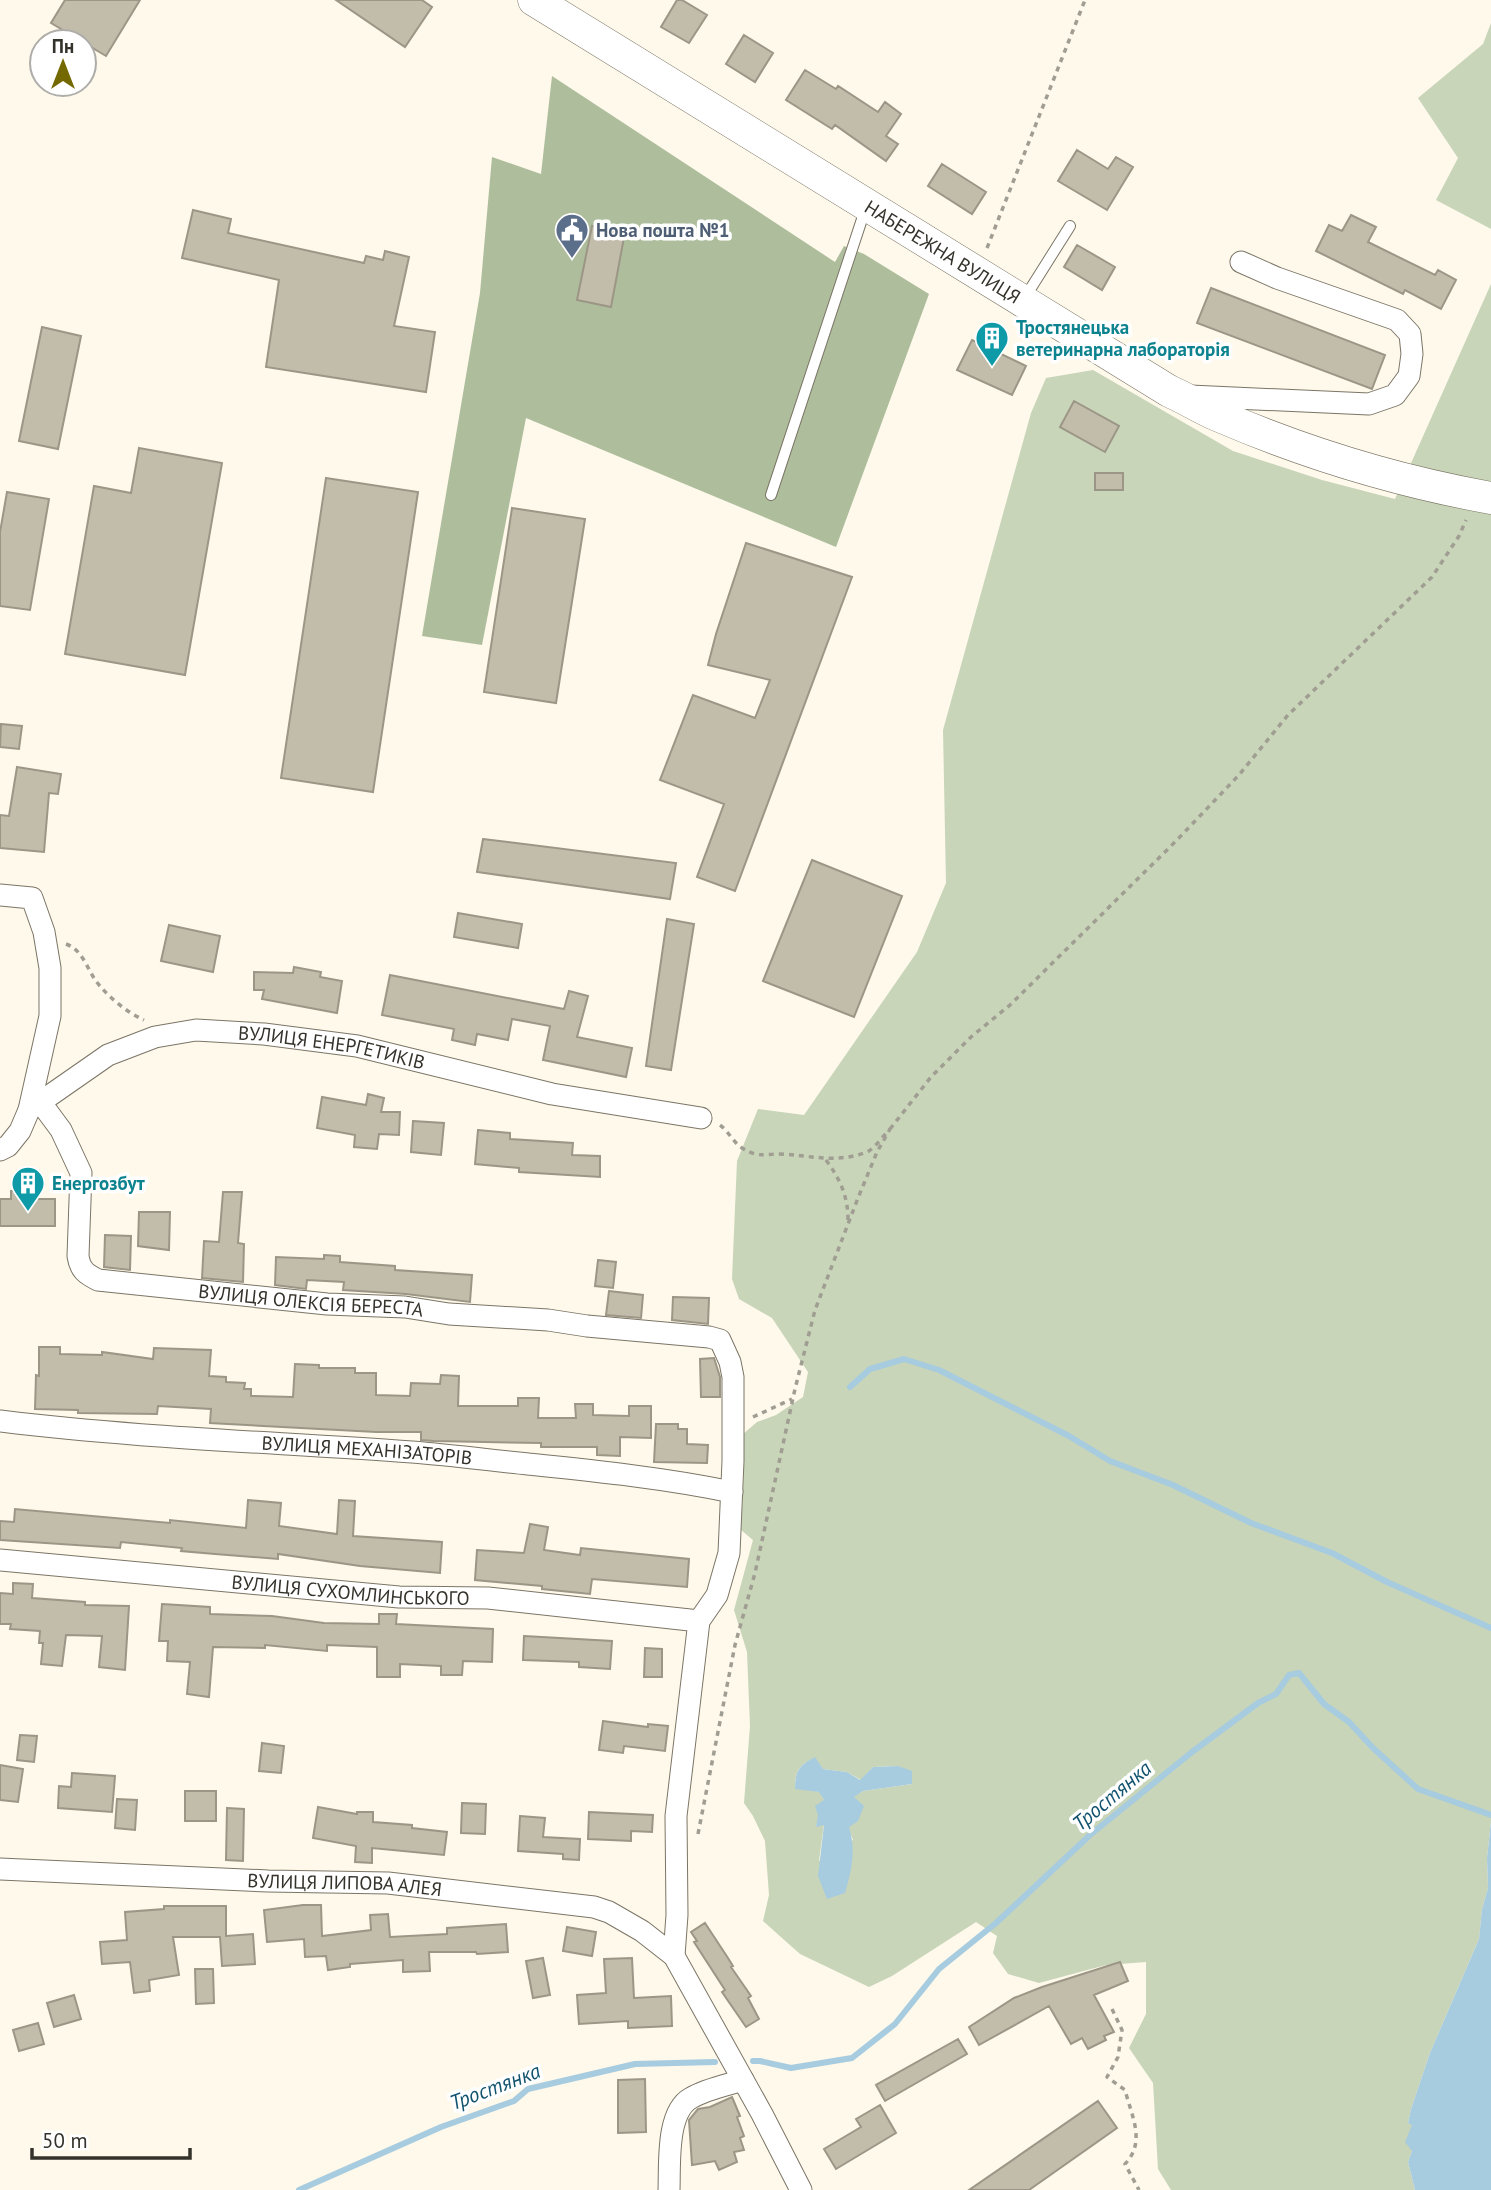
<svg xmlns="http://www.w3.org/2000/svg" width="1491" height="2190" font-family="'PT Sans',sans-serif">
	<rect width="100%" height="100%" fill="#fef9eb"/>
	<path fill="#c8d5b9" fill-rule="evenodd" d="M 1491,23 L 1491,229 L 1436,200 L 1458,158 L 1418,98 L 1483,44 Z
		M 1491,284 L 1491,1821 L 1487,1858 L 1488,1888 L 1482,1909 L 1479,1939 L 1430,2053 L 1411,2109 L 1408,2123 L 1413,2124 L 1412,2151 L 1408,2162 L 1415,2190 L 1171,2190 L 1158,2169 L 1153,2083 L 1129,2048 L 1146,2014 L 1146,1962 L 1106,1965 L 1039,1983 L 1008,1974 L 993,1953 L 997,1936 L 976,1922 L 892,1976 L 869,1987 L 800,1954 L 763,1921 L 769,1895 L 765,1841 L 753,1816 L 744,1803 L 750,1726 L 747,1652 L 734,1610 L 753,1540 L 741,1530 L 744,1471 L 742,1435 L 757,1422 L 776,1415 L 803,1397 L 808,1372 L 772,1318 L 739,1299 L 732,1279 L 737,1161 L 758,1109 L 804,1115 L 917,952 L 946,883 L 943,730 L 1031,413 L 1046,378 L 1093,370 L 1233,451 L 1322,480 L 1395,499 ZM 814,1758 L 823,1769 L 847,1772 L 861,1780 L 873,1767 L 898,1766 L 912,1784 L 863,1791 L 853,1797 L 848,1827 L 853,1840 L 819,1861 L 824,1824 L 816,1826 L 824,1800 L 820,1792 L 795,1788 C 795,1771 799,1765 814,1758 Z"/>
	<path fill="#aebd9c" d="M 552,76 L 835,262 L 844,246 L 864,254 L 929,294 L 836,547 L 526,418 L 482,645 L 422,636 L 480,293 L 492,157 L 541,174 Z"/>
	<path fill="#a7cbdf" d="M 815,1757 L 823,1769 L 847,1772 L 860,1780 L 873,1767 L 898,1766 L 912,1771 L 912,1784 L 863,1791 L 854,1797 L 864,1806 L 858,1821 L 849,1827 C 856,1849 852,1870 845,1893 L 827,1899 L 818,1876 L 824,1825 L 816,1827 L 818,1815 L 815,1806 L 824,1800 L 819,1792 L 795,1789 C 795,1771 799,1765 815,1757 Z
		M 1491,1821 L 1491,2190 L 1415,2190 L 1408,2162 L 1412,2151 L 1405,2142 L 1412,2125 L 1408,2123 L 1411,2109 L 1430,2053 L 1479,1939 L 1482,1909 L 1488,1888 L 1487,1858 Z"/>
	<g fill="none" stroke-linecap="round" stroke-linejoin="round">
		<path stroke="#a7cbdf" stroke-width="6" d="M 850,1387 L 870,1369 L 904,1359 L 939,1370 L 1069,1436 L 1110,1461 L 1173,1485 L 1251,1523 L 1332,1553 L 1387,1582 L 1491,1628
			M 753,2061 L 760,2061 L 791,2068 L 852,2058 L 895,2024 L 939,1969 L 996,1923 L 1090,1835 L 1192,1752 L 1258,1703 L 1276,1694 L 1289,1675 L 1299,1673 L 1324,1704 L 1349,1722 L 1373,1748 L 1418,1789 L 1491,1815
			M 299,2190 L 441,2127 L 514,2101 L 528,2089 L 635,2064 L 715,2062"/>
	</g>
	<path fill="#c2bcab" stroke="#9c9686" stroke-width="2" d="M 65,0 L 140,0 L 106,56 L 51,23 Z
		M 336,0 L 422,0 L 432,7 L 405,47 Z
		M 677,0 L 682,0 L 707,15 L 689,43 L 661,27 Z
		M 744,35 L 773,53 L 755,82 L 726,64 Z
		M 805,70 L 836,89 L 838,86 L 878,112 L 885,102 L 901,114 L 886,136 L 898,144 L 886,161 L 835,125 L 832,129 L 786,100 Z
		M 1077,150 L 1108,169 L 1116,157 L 1133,167 L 1107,210 L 1058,181 Z
		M 942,164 L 986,192 L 972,214 L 928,186 Z
		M 193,210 L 231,219 L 228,233 L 364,263 L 366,256 L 383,260 L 385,251 L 409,257 L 394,326 L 435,332 L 426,392 L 266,367 L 279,280 L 182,258 Z
		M 1351,215 L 1376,227 L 1368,242 L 1435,275 L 1438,270 L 1456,280 L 1441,309 L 1405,290 L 1403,294 L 1316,251 L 1329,225 L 1342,231 Z
		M 592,226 L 625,232 L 611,307 L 577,300 Z
		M 1077,245 L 1115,267 L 1102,290 L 1064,267 Z
		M 1211,288 L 1385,355 L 1372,389 L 1197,323 Z
		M 42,327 L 81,336 L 58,449 L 19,441 Z
		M 972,340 L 1026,366 L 1012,395 L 957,370 Z
		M 1074,401 L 1119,426 L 1105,452 L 1060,427 Z
		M 139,448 L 222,463 L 185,675 L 65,654 L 94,486 L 131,493 Z
		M 1095,473 L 1123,473 L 1123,490 L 1095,490 Z
		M 326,478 L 418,492 L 373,792 L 281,778 Z
		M 7,492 L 49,499 L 30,610 L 0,606 L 0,532 Z
		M 512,508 L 585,519 L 556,703 L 484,692 Z
		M 746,543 L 852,577 L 735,891 L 697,877 L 724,804 L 660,780 L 693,695 L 755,718 L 770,680 L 708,665 L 716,634 Z
		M 1,724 L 22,726 L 19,749 L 0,747 Z
		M 17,767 L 61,774 L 58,794 L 49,793 L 44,852 L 0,848 L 0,815 L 9,816 Z
		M 483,839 L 676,863 L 670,899 L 477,872 Z
		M 812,860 L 902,896 L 854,1017 L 763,981 Z
		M 458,913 L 522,924 L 518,948 L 454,937 Z
		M 667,919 L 694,924 L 671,1070 L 646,1066 Z
		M 169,925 L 220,936 L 213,972 L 161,961 Z
		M 294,967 L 321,972 L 320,977 L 342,981 L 337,1013 L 262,999 L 264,990 L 254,990 L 254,972 L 293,973 Z
		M 390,975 L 564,1009 L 569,991 L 588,996 L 577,1037 L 632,1048 L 626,1077 L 543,1060 L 550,1026 L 512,1019 L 508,1040 L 477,1034 L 475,1045 L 452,1040 L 454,1029 L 382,1015 Z
		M 368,1094 L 384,1098 L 381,1112 L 400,1112 L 399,1135 L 379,1134 L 377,1149 L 354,1147 L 355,1135 L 317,1128 L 322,1097 L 366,1105 Z
		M 413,1121 L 444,1123 L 441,1155 L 411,1152 Z
		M 478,1130 L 510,1133 L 510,1139 L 573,1143 L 572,1155 L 600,1156 L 600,1177 L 519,1172 L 519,1168 L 475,1164 Z
		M 11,1191 L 29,1191 L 29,1199 L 55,1199 L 55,1226 L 0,1226 L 0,1199 L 11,1199 Z
		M 223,1192 L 242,1192 L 238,1243 L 244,1244 L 243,1282 L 202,1278 L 204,1241 L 219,1242 Z
		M 139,1212 L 170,1212 L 169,1250 L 138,1246 Z
		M 105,1235 L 131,1236 L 130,1270 L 104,1267 Z
		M 324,1255 L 340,1256 L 340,1262 L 395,1266 L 395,1270 L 472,1275 L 470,1302 L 406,1294 L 343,1290 L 344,1282 L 307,1280 L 306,1289 L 275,1285 L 276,1257 L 324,1259 Z
		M 598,1260 L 616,1262 L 613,1288 L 595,1286 Z
		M 609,1291 L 643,1295 L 641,1318 L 606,1315 Z
		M 673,1297 L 709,1298 L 708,1324 L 672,1320 Z
		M 39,1347 L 60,1347 L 60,1354 L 102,1355 L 102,1352 L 153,1359 L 154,1348 L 211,1350 L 209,1376 L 226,1377 L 226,1382 L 245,1383 L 244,1389 L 251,1389 L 251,1396 L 293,1397 L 295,1364 L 319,1365 L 319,1368 L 355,1368 L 355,1373 L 376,1373 L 376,1395 L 410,1396 L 411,1383 L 440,1384 L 441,1375 L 459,1376 L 458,1406 L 518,1406 L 518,1398 L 539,1398 L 538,1418 L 576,1418 L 575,1404 L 593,1404 L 593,1415 L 629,1416 L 629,1406 L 651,1406 L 651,1438 L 620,1437 L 620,1456 L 597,1455 L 597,1447 L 541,1447 L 541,1443 L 434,1441 L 421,1440 L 421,1432 L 376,1432 L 210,1423 L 211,1409 L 158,1406 L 157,1414 L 78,1413 L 78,1410 L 35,1409 L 36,1375 L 39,1376 Z
		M 714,1358 L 720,1377 L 720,1397 L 701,1397 L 700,1359 Z
		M 656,1424 L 678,1424 L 678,1429 L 687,1429 L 687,1444 L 708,1445 L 707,1463 L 654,1462 Z
		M 248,1500 L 281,1503 L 279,1526 L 337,1534 L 339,1500 L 355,1501 L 353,1536 L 442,1542 L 440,1573 L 360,1566 L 278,1554 L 278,1559 L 215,1554 L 181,1551 L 182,1548 L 121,1542 L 120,1548 L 0,1540 L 0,1521 L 14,1522 L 15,1509 L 170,1523 L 170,1520 L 246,1528 Z
		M 530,1524 L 548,1527 L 544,1550 L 580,1555 L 581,1548 L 689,1559 L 687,1587 L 592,1579 L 590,1594 L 542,1589 L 542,1586 L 475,1580 L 477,1550 L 524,1553 Z
		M 13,1583 L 33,1584 L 32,1598 L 85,1602 L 85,1605 L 129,1606 L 125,1670 L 99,1667 L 102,1636 L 66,1635 L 62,1666 L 41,1664 L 43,1643 L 39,1643 L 40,1631 L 10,1629 L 11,1624 L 0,1624 L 0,1593 L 13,1594 Z
		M 162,1604 L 210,1607 L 210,1614 L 272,1616 L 324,1623 L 379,1624 L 379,1614 L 397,1614 L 396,1624 L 493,1629 L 492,1662 L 463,1661 L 462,1675 L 441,1675 L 441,1666 L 400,1664 L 400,1677 L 377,1677 L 377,1647 L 327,1645 L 327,1651 L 265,1645 L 265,1648 L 213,1647 L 209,1697 L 187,1694 L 190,1662 L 167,1661 L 168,1641 L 159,1641 Z
		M 524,1636 L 612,1641 L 610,1669 L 579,1667 L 579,1662 L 523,1660 Z
		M 645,1648 L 662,1649 L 662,1677 L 644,1677 Z
		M 603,1721 L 648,1727 L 648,1724 L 668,1726 L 665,1751 L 624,1746 L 623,1753 L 599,1750 Z
		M 20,1735 L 37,1736 L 34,1762 L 17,1760 Z
		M 262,1743 L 284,1746 L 281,1773 L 259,1771 Z
		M 0,1765 L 23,1769 L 18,1802 L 0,1800 Z
		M 72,1773 L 115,1776 L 112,1812 L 58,1808 L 59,1786 L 71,1787 Z
		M 185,1791 L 216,1791 L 216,1821 L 185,1821 Z
		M 117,1799 L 137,1800 L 135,1830 L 115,1828 Z
		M 462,1803 L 486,1804 L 485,1834 L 461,1833 Z
		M 318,1807 L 357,1814 L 357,1812 L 373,1812 L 373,1822 L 412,1825 L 412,1828 L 447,1832 L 444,1855 L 372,1848 L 372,1863 L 355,1862 L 356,1846 L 313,1838 Z
		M 227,1808 L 244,1809 L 243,1861 L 226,1860 Z
		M 589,1812 L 653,1815 L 652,1832 L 631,1831 L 631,1841 L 588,1839 Z
		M 520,1816 L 545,1818 L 543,1837 L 580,1839 L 579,1860 L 563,1859 L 563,1854 L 518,1851 Z
		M 303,1905 L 321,1905 L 322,1936 L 371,1930 L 370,1915 L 388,1914 L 390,1937 L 447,1934 L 447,1928 L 506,1924 L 508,1952 L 477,1954 L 476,1952 L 429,1952 L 430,1971 L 403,1972 L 403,1960 L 350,1964 L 350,1967 L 328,1970 L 326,1956 L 305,1957 L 304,1939 L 267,1942 L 264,1910 Z
		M 164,1906 L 226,1906 L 226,1936 L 253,1934 L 255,1964 L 222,1966 L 220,1937 L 173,1937 L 179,1975 L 149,1980 L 150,1991 L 134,1993 L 130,1962 L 102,1964 L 100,1942 L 127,1940 L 125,1912 L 164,1909 Z
		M 705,1923 L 728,1958 L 733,1966 L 731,1967 L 751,1996 L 748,1998 L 759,2019 L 746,2027 L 722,1992 L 725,1990 L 694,1942 L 697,1941 L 691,1932 Z
		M 567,1927 L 596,1932 L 592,1956 L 563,1951 Z
		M 543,1958 L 550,1995 L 533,1998 L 526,1961 Z
		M 632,1958 L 634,1998 L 671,1996 L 672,2026 L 628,2028 L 628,2021 L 579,2024 L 577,1995 L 606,1993 L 604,1959 Z
		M 1120,1962 L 1128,1981 L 1094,1995 L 1114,2032 L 1104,2036 L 1106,2040 L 1088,2049 L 1082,2038 L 1071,2044 L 1049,2006 L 979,2045 L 969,2027 L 1014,1998 L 1042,1987 Z
		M 195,1969 L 213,1969 L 214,2003 L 196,2004 Z
		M 74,1995 L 81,2019 L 54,2027 L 47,2003 Z
		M 38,2023 L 44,2044 L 19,2051 L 13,2030 Z
		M 958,2039 L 967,2054 L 885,2101 L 876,2085 Z
		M 645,2079 L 646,2132 L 618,2133 L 618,2080 Z
		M 732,2097 L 740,2116 L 737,2117 L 744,2136 L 740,2138 L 744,2150 L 734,2152 L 737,2162 L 719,2170 L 715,2161 L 692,2165 L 689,2120 L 698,2109 L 710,2107 Z
		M 1098,2101 L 1117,2128 L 1029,2190 L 969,2190 Z
		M 880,2105 L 896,2133 L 836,2169 L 824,2149 L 861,2127 L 856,2119 Z"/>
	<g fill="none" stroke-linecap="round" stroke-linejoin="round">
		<defs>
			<path id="service" d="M 1024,299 L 1070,226
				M 771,495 L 866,207"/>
			<g id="minor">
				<path d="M 1190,396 L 1369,404 L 1395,395 L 1409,376 L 1412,354 L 1410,334 L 1397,320 L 1277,278 L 1241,262"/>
				<path d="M 0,895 L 32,898 L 44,932 L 50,968 L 50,1016 L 29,1110"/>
				<path id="s1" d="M 41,1103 L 61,1130 L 81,1173 L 78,1256 C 80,1270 86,1274 98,1280 L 327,1304 L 405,1307 L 449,1314 L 548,1320 L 587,1326 L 709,1337 L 720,1340 L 730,1362 L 733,1377 L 733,1461 L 729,1553 L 717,1595 L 699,1621 L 676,1816 L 677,1915 L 674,1956"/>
				<path id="s2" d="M 0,1150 L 8,1146 L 20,1131 L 29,1110 L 108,1055 L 155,1037 L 196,1030 L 264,1034 L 357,1046 L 552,1094 L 701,1118"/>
				<path id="s3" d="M 0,1421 C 137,1438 274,1442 412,1452 C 450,1455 489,1460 528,1464 C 596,1471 665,1478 732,1492"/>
				<path id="s4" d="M 0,1560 L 399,1597 L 488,1598 L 699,1621"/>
				<path id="s5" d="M 0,1869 L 268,1881 L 388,1883 L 594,1907 L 609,1912 L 642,1931 L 674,1956 L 762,2114 L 801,2190"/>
				<path d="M 669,2190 C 670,2164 666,2112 691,2098 C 706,2089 727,2085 743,2080"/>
			</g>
			<g id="secondary">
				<path id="s6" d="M 534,0 L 1169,391 C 1185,398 1201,408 1217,415 C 1305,453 1397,481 1491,498"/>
			</g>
		</defs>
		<use href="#service" stroke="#7b7566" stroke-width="12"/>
		<use href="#minor" stroke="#7b7566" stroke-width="23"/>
		<use href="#secondary" stroke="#7b7566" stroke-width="33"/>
		<path stroke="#a09d92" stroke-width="3.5" stroke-dasharray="5 5" stroke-linecap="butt" d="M 987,248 L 1085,0
			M 66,944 C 85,951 87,972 100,986 C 111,999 128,1013 144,1020
			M 890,1129 L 931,1077 L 971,1037 L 1010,1005 L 1176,841 L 1239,775 L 1288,715 L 1432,577 L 1459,536 L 1466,520
			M 826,1160 C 840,1179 848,1196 848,1220
			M 753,1417 L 792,1399
			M 698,1834 L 735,1645 L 755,1573 L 795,1389 L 815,1310 L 858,1198 L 877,1152 L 890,1129 C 883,1136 875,1148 867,1152 C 835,1164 810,1155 779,1154 C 762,1154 759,1158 742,1148 C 734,1143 728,1131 720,1125
			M 1112,2009 L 1122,2030 L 1118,2057 L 1107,2077 L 1125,2090 C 1132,2117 1146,2142 1125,2164 L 1139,2190"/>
		<use href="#service" stroke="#fff" stroke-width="10"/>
		<use href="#minor" stroke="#fff" stroke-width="21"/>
		<use href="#secondary" stroke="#fff" stroke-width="32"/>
	</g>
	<defs>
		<symbol id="civic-pin" viewBox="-11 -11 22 30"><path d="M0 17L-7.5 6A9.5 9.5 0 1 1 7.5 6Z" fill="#5c6f8a" stroke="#fff"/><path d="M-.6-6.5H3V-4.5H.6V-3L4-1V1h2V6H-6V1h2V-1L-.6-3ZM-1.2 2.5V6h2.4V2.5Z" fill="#fff"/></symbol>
		<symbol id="building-pin" viewBox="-11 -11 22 30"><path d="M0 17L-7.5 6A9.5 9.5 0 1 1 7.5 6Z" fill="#0f9aa8" stroke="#fff"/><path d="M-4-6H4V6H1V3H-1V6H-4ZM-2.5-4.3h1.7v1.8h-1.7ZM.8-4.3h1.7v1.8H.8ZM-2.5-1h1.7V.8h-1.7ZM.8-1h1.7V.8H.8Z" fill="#fff"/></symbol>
	</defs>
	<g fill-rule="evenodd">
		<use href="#civic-pin" x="553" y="211" width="38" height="52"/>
		<use href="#building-pin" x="973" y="319" width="38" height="52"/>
		<use href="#building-pin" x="9" y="1164" width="38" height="52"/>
	</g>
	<g text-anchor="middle" stroke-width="7" stroke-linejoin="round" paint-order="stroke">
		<g font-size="19" font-weight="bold" fill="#4e5e75" stroke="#fff" text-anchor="start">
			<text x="596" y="237">Нова пошта №1</text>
		</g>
		<g font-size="19" fill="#34322b" stroke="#fff">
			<text dy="7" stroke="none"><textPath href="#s6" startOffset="480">НАБЕРЕЖНА ВУЛИЦЯ</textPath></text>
			<text dy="7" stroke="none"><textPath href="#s2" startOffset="376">ВУЛИЦЯ ЕНЕРГЕТИКІВ</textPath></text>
			<text dy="7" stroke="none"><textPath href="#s1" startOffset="411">ВУЛИЦЯ ОЛЕКСІЯ БЕРЕСТА</textPath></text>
			<text dy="7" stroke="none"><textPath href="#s3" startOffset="368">ВУЛИЦЯ МЕХАНІЗАТОРІВ</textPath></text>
			<text dy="7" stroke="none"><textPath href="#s4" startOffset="352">ВУЛИЦЯ СУХОМЛИНСЬКОГО</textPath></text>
			<text dy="7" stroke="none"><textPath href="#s5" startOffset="345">ВУЛИЦЯ ЛИПОВА АЛЕЯ</textPath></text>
		</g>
		<g font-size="19" font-weight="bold" fill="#0d838f" stroke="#fff" text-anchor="start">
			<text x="1016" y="334">Тростянецька<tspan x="1016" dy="22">ветеринарна лабораторія</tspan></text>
			<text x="52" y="1190">Енергозбут</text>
		</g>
		<g font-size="21" font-style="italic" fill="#11536f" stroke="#fff">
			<text transform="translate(1112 1796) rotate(-40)" y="7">Тростянка</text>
			<text transform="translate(495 2087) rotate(-21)" y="7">Тростянка</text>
		</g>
	</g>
	<g transform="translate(63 63)"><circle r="33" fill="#ffffff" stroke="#aeadaa" stroke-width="2"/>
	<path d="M0-5L12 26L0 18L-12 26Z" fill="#736900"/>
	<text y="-10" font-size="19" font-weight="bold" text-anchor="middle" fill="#34322b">Пн</text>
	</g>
	<path d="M32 2148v10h158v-10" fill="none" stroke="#34322b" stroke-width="3.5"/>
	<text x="42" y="2148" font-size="21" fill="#34322b" stroke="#ffffff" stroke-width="5" paint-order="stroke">50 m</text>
</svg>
